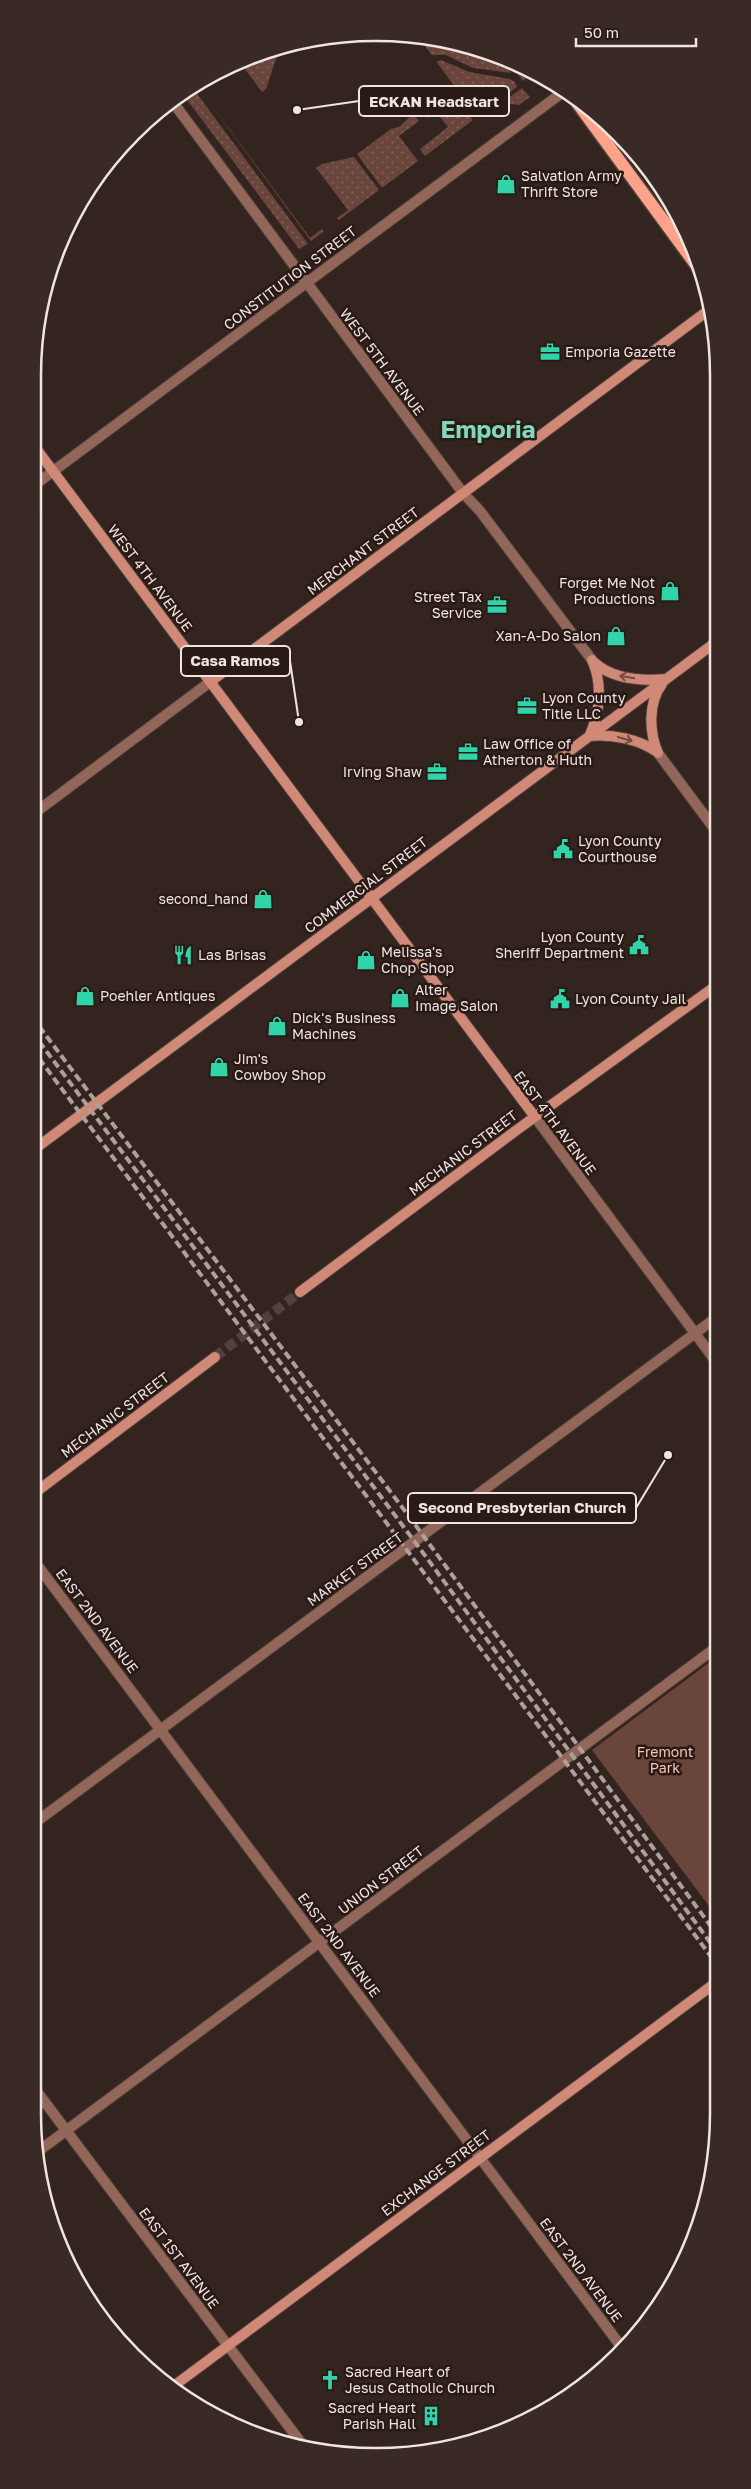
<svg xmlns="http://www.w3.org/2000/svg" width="751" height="2489" font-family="'Golos Text',sans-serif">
	<defs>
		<pattern id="grass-dots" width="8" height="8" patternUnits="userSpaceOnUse" patternTransform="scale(1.25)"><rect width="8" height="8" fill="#6a453b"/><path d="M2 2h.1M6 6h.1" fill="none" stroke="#806057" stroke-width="1.8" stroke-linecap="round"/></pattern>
	</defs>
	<rect width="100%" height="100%" fill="#34241f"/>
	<path fill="url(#grass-dots)" d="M 420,37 L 442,39 L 503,62 L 511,73 L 473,68 L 446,55 L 432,55 L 420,40 Z
		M 273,50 L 277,56 L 266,89 L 262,92 L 239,61 Z
		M 441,60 L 469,72 L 510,79 L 515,82 L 517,87 L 477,116 L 438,64 L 437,61 Z
		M 511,65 L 527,71 L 529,75 L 523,81 Z
		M 196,84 L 310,238 L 322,229 L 324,231 L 311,241 Z
		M 192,87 L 308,244 L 299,249 L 182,93 Z
		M 522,88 L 530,97 L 519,105 L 501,103 Z
		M 453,93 L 473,120 L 425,156 L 420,149 L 448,127 L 437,113 L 429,118 L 421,108 L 440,101 Z
		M 413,114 L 419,121 L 399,136 L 418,161 L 382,188 L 357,154 L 391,129 L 399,127 Z
		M 354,157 L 379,190 L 339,220 L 337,218 L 348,210 L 316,168 L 322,164 Z"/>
	<path fill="#6a453b" d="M 718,1656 L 718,1918 L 592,1750 Z"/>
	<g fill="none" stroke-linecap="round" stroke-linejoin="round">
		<path stroke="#50413c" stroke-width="10" stroke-dasharray="10 5" stroke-linecap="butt" d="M 215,1357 L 300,1292"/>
		<defs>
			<path id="street" d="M 172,101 L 463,493 L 480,511 L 592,660
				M 32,487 L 563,92
				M 658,753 L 716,831
				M 32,815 L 210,682
				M 535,1117 L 717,1363
				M 32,1558 L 623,2349
				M 32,1825 L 717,1317
				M 32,2085 L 305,2448
				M 36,2153 L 718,1646"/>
			<path id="secondary" d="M 32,443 L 535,1117
				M 595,663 C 613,679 642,681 666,679
				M 210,682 L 710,309
				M 590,736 C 612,734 639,739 657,752
				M 589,737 C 600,713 603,684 592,660
				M 658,753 C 649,732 648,703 662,684
				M 32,1151 L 716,642
				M 300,1292 L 514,1132 L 717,985
				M 32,1495 L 215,1357
				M 171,2388 L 718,1981"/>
			<path id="primary" d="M 578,104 L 699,269"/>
		</defs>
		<use href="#street" stroke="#4e3f3a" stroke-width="12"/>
		<use href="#secondary" stroke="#4e3f3a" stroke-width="12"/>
		<use href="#primary" stroke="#4e3f3a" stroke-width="15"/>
		<use href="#street" stroke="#93665a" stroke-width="10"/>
		<use href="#secondary" stroke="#cf8976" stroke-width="10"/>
		<use href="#primary" stroke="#fea38a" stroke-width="12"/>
		<path stroke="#ada09c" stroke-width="4" stroke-dasharray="8 4" stroke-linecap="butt" d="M 32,1017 L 408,1515 L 718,1936
			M 32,1032 L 415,1542 L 718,1953
			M 32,1049 L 718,1966"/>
	</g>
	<defs><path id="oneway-shaft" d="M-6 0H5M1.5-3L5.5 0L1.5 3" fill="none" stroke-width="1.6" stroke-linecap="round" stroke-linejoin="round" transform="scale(1.25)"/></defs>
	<g stroke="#744c41">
		<use href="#oneway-shaft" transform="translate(627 677) rotate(-171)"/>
		<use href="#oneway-shaft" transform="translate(625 739) rotate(16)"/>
	</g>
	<defs>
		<symbol id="shop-bare" viewBox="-9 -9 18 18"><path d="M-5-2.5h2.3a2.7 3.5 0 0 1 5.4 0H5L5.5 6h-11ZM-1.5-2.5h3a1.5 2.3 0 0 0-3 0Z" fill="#31d4a9" stroke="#2a1a16" stroke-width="2.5" paint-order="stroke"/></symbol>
		<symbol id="office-bare" viewBox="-9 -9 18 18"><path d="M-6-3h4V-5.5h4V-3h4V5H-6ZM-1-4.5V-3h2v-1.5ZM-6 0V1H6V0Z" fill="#31d4a9" stroke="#2a1a16" stroke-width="2.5" paint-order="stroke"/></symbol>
		<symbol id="civic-bare" viewBox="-9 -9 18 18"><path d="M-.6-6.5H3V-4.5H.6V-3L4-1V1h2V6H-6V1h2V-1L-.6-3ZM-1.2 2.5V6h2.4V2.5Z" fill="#31d4a9" stroke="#2a1a16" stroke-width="2.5" paint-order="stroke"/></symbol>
		<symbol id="restaurant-bare" viewBox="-9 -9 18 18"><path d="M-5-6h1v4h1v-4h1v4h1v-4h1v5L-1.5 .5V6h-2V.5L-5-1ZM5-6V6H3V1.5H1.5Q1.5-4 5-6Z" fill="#31d4a9" stroke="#2a1a16" stroke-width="2.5" paint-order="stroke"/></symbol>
		<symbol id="church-bare" viewBox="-9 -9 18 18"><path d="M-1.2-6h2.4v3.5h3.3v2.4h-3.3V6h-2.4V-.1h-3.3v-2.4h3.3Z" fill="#31d4a9" stroke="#2a1a16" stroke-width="2.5" paint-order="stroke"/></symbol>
		<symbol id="building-bare" viewBox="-9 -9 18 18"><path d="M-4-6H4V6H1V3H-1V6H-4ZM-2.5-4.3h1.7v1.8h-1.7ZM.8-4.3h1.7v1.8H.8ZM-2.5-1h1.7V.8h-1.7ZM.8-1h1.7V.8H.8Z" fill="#31d4a9" stroke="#2a1a16" stroke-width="2.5" paint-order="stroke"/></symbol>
	</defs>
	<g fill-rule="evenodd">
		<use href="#shop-bare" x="492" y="170" width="28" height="28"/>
		<use href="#office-bare" x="536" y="338" width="28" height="28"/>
		<use href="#shop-bare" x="656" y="577" width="28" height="28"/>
		<use href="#office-bare" x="483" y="591" width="28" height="28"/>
		<use href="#shop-bare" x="602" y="622" width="28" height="28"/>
		<use href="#office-bare" x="513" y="692" width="28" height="28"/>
		<use href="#office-bare" x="454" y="738" width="28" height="28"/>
		<use href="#office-bare" x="423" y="758" width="28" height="28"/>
		<use href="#civic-bare" x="549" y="835" width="28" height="28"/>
		<use href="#shop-bare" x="249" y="885" width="28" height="28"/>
		<use href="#civic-bare" x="625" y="931" width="28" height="28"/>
		<use href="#restaurant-bare" x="169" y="941" width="28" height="28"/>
		<use href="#shop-bare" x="352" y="946" width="28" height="28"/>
		<use href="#shop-bare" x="71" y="982" width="28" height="28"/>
		<use href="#shop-bare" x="386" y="984" width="28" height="28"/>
		<use href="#civic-bare" x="546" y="985" width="28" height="28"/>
		<use href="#shop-bare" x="263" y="1012" width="28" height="28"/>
		<use href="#shop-bare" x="205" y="1053" width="28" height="28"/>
		<use href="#church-bare" x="316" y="2366" width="28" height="28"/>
		<use href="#building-bare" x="417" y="2402" width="28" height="28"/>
	</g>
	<g text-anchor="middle" stroke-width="5" stroke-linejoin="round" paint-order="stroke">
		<g font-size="14" fill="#efe4e0" stroke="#2a1a16" text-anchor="start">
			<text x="521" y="181">Salvation Army<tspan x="521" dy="16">Thrift Store</tspan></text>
			<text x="565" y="357">Emporia Gazette</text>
			<text x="655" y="588" text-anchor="end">Forget Me Not<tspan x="655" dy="16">Productions</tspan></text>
			<text x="482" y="602" text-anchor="end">Street Tax<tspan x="482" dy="16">Service</tspan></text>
			<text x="601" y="641" text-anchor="end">Xan-A-Do Salon</text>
			<text x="542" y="703">Lyon County<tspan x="542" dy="16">Title LLC</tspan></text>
			<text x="483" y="749">Law Office of<tspan x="483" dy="16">Atherton &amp; Huth</tspan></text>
			<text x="422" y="777" text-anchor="end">Irving Shaw</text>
			<text x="578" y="846">Lyon County<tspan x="578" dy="16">Courthouse</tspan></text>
			<text x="248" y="904" text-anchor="end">second_hand</text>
			<text x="624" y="942" text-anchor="end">Lyon County<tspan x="624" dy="16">Sheriff Department</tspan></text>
			<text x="381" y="957">Melissa's<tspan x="381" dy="16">Chop Shop</tspan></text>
			<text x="198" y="960">Las Brisas</text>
			<text x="415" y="995">Alter<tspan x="415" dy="16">Image Salon</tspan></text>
			<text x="100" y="1001">Poehler Antiques</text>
			<text x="575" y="1004">Lyon County Jail</text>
			<text x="292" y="1023">Dick's Business<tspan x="292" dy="16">Machines</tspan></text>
			<text x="234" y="1064">Jim's<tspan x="234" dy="16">Cowboy Shop</tspan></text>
			<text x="345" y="2377">Sacred Heart of<tspan x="345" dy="16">Jesus Catholic Church</tspan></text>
			<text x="416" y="2413" text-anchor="end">Sacred Heart<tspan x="416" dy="16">Parish Hall</tspan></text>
		</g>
		<g font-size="14" fill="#efe4e0" stroke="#2a1a16">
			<text transform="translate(290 278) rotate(-37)" y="5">CONSTITUTION STREET</text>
			<text transform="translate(382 362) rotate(53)" y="5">WEST 5TH AVENUE</text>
			<text transform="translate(363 551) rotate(-37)" y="5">MERCHANT STREET</text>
			<text transform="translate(150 578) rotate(53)" y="5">WEST 4TH AVENUE</text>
			<text transform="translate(366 885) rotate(-37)" y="5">COMMERCIAL STREET</text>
			<text transform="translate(555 1123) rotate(53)" y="5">EAST 4TH AVENUE</text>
			<text transform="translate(463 1153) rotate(-37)" y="5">MECHANIC STREET</text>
			<text transform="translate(115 1415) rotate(-37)" y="5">MECHANIC STREET</text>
			<text transform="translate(355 1569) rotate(-36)" y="5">MARKET STREET</text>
			<text transform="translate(97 1621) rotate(53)" y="5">EAST 2ND AVENUE</text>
			<text transform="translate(381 1880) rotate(-37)" y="5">UNION STREET</text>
			<text transform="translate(339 1945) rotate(53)" y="5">EAST 2ND AVENUE</text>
			<text transform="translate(436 2173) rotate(-37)" y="5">EXCHANGE STREET</text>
			<text transform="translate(179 2258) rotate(53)" y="5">EAST 1ST AVENUE</text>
			<text transform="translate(581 2270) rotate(53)" y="5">EAST 2ND AVENUE</text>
		</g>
		<g font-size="14" fill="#f8c4b6" stroke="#2a1a16">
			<text x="665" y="1757">Fremont<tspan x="665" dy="16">Park</tspan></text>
		</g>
		<g font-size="24" font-weight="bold" fill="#7edabb" stroke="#2a1a16">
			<text x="488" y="438">Emporia</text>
		</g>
	</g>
	<path d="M0 0H751V2489H0ZM375 41H376A334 334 0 0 1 710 375V2114A334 334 0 0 1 376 2448H375A334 334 0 0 1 41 2114V375A334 334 0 0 1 375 41Z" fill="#3a2a26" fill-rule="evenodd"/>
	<path fill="none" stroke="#efe4e0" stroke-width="2.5" d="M375 41H376A334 334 0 0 1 710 375V2114A334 334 0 0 1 376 2448H375A334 334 0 0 1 41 2114V375A334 334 0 0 1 375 41Z"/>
	<path fill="none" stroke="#efe4e0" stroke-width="2" d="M297 110L359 101M299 722L290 661M668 1455L636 1508"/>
	<g fill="#efe4e0" stroke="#2a1a16" stroke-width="2">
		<circle cx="297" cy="110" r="5"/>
		<circle cx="299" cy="722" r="5"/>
		<circle cx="668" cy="1455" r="5"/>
	</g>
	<g fill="#2a1a16" stroke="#efe4e0" stroke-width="2">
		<rect x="359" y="86" width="150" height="30" rx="5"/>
		<rect x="181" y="646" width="109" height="30" rx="5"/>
		<rect x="408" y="1493" width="228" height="30" rx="5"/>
	</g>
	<g font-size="15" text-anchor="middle" font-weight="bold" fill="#efe4e0">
		<text x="434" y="107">ECKAN Headstart</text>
		<text x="235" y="666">Casa Ramos</text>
		<text x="522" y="1513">Second Presbyterian Church</text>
	</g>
	<path d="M576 38v8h120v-8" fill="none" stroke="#efe4e0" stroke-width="2.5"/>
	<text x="584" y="38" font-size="15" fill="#efe4e0" stroke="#2a1a16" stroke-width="4" paint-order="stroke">50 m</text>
</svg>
